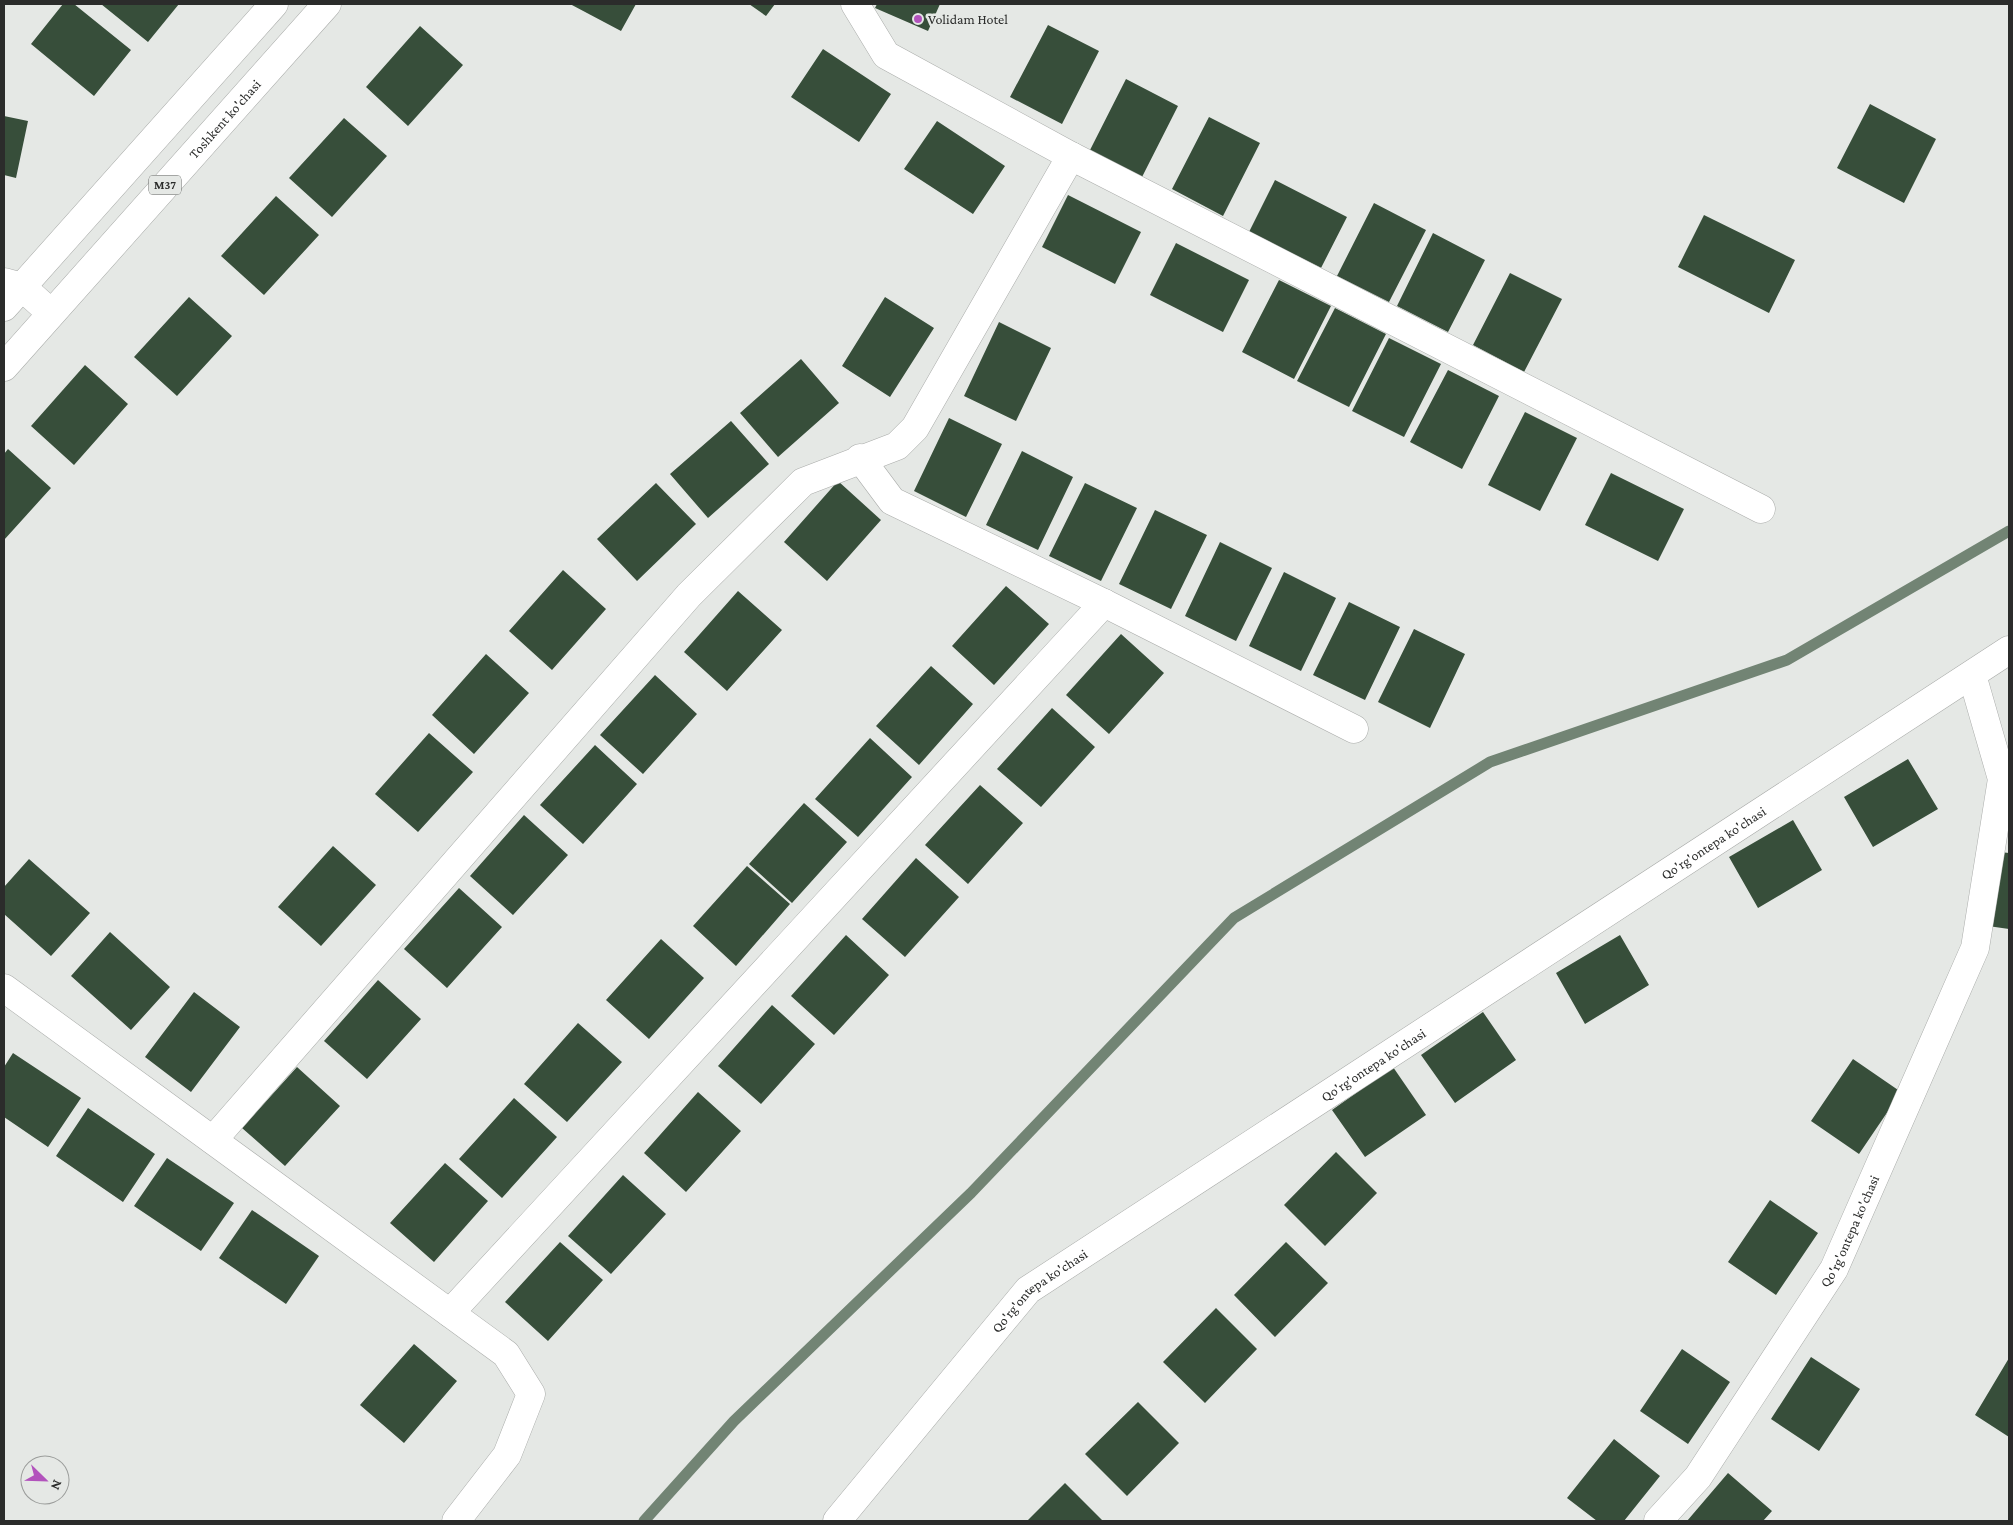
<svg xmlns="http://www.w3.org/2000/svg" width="2013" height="1525" font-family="'Crimson Pro',serif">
	<rect width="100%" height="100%" fill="#e5e8e5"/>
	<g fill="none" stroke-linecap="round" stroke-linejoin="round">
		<path stroke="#728474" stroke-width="11" d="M 644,1521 L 734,1421 L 971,1193 L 1234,918 L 1490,762 L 1787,660 L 2009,531"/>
	</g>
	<path fill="#374e3a" d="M 63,4 L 74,4 L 131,50 L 94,96 L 31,44 Z
		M 101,4 L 179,4 L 148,42 Z
		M 570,4 L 636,4 L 621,31 Z
		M 749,4 L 775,4 L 766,16 Z
		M 877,4 L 940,4 L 928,31 L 875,8 Z
		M 1048,25 L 1099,51 L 1062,124 L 1010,97 Z
		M 420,26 L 463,65 L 408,126 L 366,87 Z
		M 823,49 L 891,94 L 859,142 L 791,97 Z
		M 1126,79 L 1178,106 L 1141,179 L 1089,152 Z
		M 1870,104 L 1936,139 L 1904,203 L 1837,168 Z
		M 4,116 L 28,121 L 16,178 L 4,175 Z
		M 1209,117 L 1260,143 L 1223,216 L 1172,189 Z
		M 344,118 L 387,156 L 332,217 L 289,178 Z
		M 937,121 L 1005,166 L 973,214 L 904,169 Z
		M 1275,180 L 1347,217 L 1321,268 L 1249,232 Z
		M 1068,195 L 1141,232 L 1115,284 L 1042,247 Z
		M 276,196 L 319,235 L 264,295 L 221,256 Z
		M 1374,203 L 1426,230 L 1389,302 L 1337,276 Z
		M 1704,215 L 1795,260 L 1769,313 L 1678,267 Z
		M 1433,233 L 1485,260 L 1448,332 L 1397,306 Z
		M 1176,243 L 1249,280 L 1223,332 L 1150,295 Z
		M 1510,273 L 1562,299 L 1524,372 L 1473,345 Z
		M 1279,280 L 1331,306 L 1294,379 L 1242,352 Z
		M 189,297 L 232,336 L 177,396 L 134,357 Z
		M 885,297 L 934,328 L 890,397 L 842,366 Z
		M 1335,308 L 1386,334 L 1349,407 L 1297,381 Z
		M 999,322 L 1051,348 L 1016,421 L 964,396 Z
		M 1389,338 L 1441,364 L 1404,437 L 1352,411 Z
		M 801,359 L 839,403 L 778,457 L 740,413 Z
		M 85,365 L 128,404 L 74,465 L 31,426 Z
		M 1448,370 L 1499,396 L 1462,469 L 1410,442 Z
		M 1525,412 L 1577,438 L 1540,511 L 1488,485 Z
		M 949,418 L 1002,444 L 966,517 L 914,491 Z
		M 731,421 L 769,464 L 708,518 L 670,474 Z
		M 8,449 L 51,488 L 4,540 L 4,454 Z
		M 1022,451 L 1073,477 L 1038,550 L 986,525 Z
		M 1611,473 L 1684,509 L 1658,561 L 1585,525 Z
		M 838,481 L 881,520 L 827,581 L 784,542 Z
		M 656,483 L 696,524 L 637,581 L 597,539 Z
		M 1085,483 L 1137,508 L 1101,581 L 1049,556 Z
		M 1155,510 L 1207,535 L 1171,609 L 1119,584 Z
		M 1220,542 L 1272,568 L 1236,641 L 1185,616 Z
		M 563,570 L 606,609 L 552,670 L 509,631 Z
		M 1284,572 L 1336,598 L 1301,671 L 1249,646 Z
		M 1006,586 L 1049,624 L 994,685 L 952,646 Z
		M 738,591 L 782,630 L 727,691 L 684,652 Z
		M 1349,602 L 1400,627 L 1365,700 L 1313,675 Z
		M 1414,629 L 1465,654 L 1430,728 L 1378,702 Z
		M 1121,634 L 1164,673 L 1109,734 L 1066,695 Z
		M 486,654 L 529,693 L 474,754 L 432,715 Z
		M 931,666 L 973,704 L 919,765 L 876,726 Z
		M 655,675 L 697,714 L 643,774 L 600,735 Z
		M 1052,708 L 1095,747 L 1041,807 L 997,769 Z
		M 429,733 L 473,772 L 418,832 L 375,794 Z
		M 870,738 L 912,777 L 858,837 L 815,799 Z
		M 595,745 L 637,784 L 583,844 L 540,805 Z
		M 1908,759 L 1938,809 L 1873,847 L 1844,797 Z
		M 980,785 L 1023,823 L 968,884 L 925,845 Z
		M 804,803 L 847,842 L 792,903 L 749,864 Z
		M 524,815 L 568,855 L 513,915 L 470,876 Z
		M 1793,820 L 1822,870 L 1758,908 L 1729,857 Z
		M 333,846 L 376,885 L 321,946 L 278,907 Z
		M 2000,852 L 2009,853 L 2009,929 L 1988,926 Z
		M 916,858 L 959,897 L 905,957 L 862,919 Z
		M 29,859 L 90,913 L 51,956 L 4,914 L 4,887 Z
		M 747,866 L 790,904 L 736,966 L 693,926 Z
		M 459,888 L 502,927 L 447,988 L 404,949 Z
		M 110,932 L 170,987 L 131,1030 L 71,976 Z
		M 846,935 L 889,975 L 834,1035 L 791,996 Z
		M 1620,935 L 1649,985 L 1585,1024 L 1556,973 Z
		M 661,939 L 704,978 L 649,1039 L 606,1000 Z
		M 378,980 L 421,1019 L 367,1079 L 324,1041 Z
		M 194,992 L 240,1027 L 191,1092 L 145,1057 Z
		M 772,1005 L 815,1044 L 761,1104 L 718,1066 Z
		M 1483,1012 L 1516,1060 L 1455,1103 L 1421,1055 Z
		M 578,1023 L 622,1062 L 567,1122 L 524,1084 Z
		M 13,1053 L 81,1098 L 48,1147 L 4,1117 L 4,1067 Z
		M 1853,1059 L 1901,1092 L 1859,1154 L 1811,1121 Z
		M 297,1067 L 340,1106 L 285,1166 L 242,1128 Z
		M 1393,1067 L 1426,1115 L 1365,1157 L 1332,1110 Z
		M 698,1092 L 741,1131 L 686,1192 L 644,1153 Z
		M 514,1098 L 557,1137 L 502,1198 L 459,1159 Z
		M 88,1108 L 155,1154 L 123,1202 L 56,1156 Z
		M 1336,1152 L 1377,1193 L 1325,1246 L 1284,1205 Z
		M 167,1158 L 234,1203 L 201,1251 L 134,1206 Z
		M 445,1163 L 488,1201 L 434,1262 L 390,1223 Z
		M 623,1175 L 666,1214 L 611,1274 L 568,1236 Z
		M 1770,1200 L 1818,1233 L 1776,1295 L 1728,1262 Z
		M 252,1210 L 319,1256 L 286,1304 L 219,1258 Z
		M 560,1242 L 603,1280 L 548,1341 L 505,1302 Z
		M 1286,1242 L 1328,1283 L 1275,1337 L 1234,1295 Z
		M 1216,1308 L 1257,1349 L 1205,1403 L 1163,1362 Z
		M 414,1344 L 457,1381 L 404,1443 L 360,1405 Z
		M 1682,1349 L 1730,1382 L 1688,1444 L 1640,1411 Z
		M 1811,1357 L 1860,1389 L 1819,1451 L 1771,1419 Z
		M 2009,1358 L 2009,1437 L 1975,1415 Z
		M 1138,1402 L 1179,1443 L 1127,1496 L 1085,1454 Z
		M 1614,1439 L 1660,1476 L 1624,1521 L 1597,1521 L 1567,1498 Z
		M 1728,1473 L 1772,1511 L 1763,1521 L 1687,1521 Z
		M 1065,1483 L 1103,1521 L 1027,1521 Z"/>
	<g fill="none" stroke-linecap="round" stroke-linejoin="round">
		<defs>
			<g id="street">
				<path d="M 855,4 L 886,55 L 1071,156 L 1761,509"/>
				<path d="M 860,458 L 892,501 L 1104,603 L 1354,729"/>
				<path d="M 4,988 L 506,1354 L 531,1394 L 507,1455 L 456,1521"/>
				<path d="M 213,1140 L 689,595 L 803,482 L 897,446 L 915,428 L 1071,156"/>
				<path d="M 450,1313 L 1104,603"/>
				<path id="s1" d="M 837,1521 L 1028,1290 L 2009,650"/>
				<path id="s2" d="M 1658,1521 L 1698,1477 L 1834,1269 L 1975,948 L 2002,779 L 1972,675"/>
			</g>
			<path id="secondary" d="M 4,282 L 22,287 L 51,313"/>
			<g id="highway">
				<path d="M 4,307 L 274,4"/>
				<path id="s3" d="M 4,367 L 327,4"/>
			</g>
		</defs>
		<use href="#street" stroke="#aaacaa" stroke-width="29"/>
		<use href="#secondary" stroke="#aaacaa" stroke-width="29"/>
		<use href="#highway" stroke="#aaacaa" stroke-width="29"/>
		<use href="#street" stroke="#fff" stroke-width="28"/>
		<use href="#secondary" stroke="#fff" stroke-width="28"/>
		<use href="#highway" stroke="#fff" stroke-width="28"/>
	</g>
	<circle fill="#b253bc" stroke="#e5e8e5" stroke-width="2" cx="918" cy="19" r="5"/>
	<g text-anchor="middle" stroke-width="5" stroke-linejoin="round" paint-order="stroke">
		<rect fill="#e5e8e5" stroke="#636463" stroke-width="1" x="149" y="175.5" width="32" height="19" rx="4"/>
		<g font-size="12" font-weight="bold" fill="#2b2c2b">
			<text x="165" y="189">M37</text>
		</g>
		<g font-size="14" fill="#2b2c2b" stroke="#e5e8e5" text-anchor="start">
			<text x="928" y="24">Volidam Hotel</text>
		</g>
		<g font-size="14" fill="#2b2c2b" stroke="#e5e8e5">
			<text dy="5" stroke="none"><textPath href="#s3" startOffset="332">Toshkent ko'chasi</textPath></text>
			<text dy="5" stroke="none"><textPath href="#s1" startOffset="1118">Qo'rg'ontepa ko'chasi</textPath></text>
			<text dy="5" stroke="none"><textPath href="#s1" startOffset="712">Qo'rg'ontepa ko'chasi</textPath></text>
			<text dy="5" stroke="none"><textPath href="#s2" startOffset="349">Qo'rg'ontepa ko'chasi</textPath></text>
			<text dy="5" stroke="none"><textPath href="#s1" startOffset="308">Qo'rg'ontepa ko'chasi</textPath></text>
		</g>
	</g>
	<rect width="2013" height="1525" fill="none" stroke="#2b2c2b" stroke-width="10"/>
	<g transform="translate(45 1480) rotate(113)"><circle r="24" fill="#e5e8e5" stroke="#9b9d9b"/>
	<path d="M0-4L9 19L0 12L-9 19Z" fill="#b253bc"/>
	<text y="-8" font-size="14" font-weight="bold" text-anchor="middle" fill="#2b2c2b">N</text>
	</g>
</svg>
